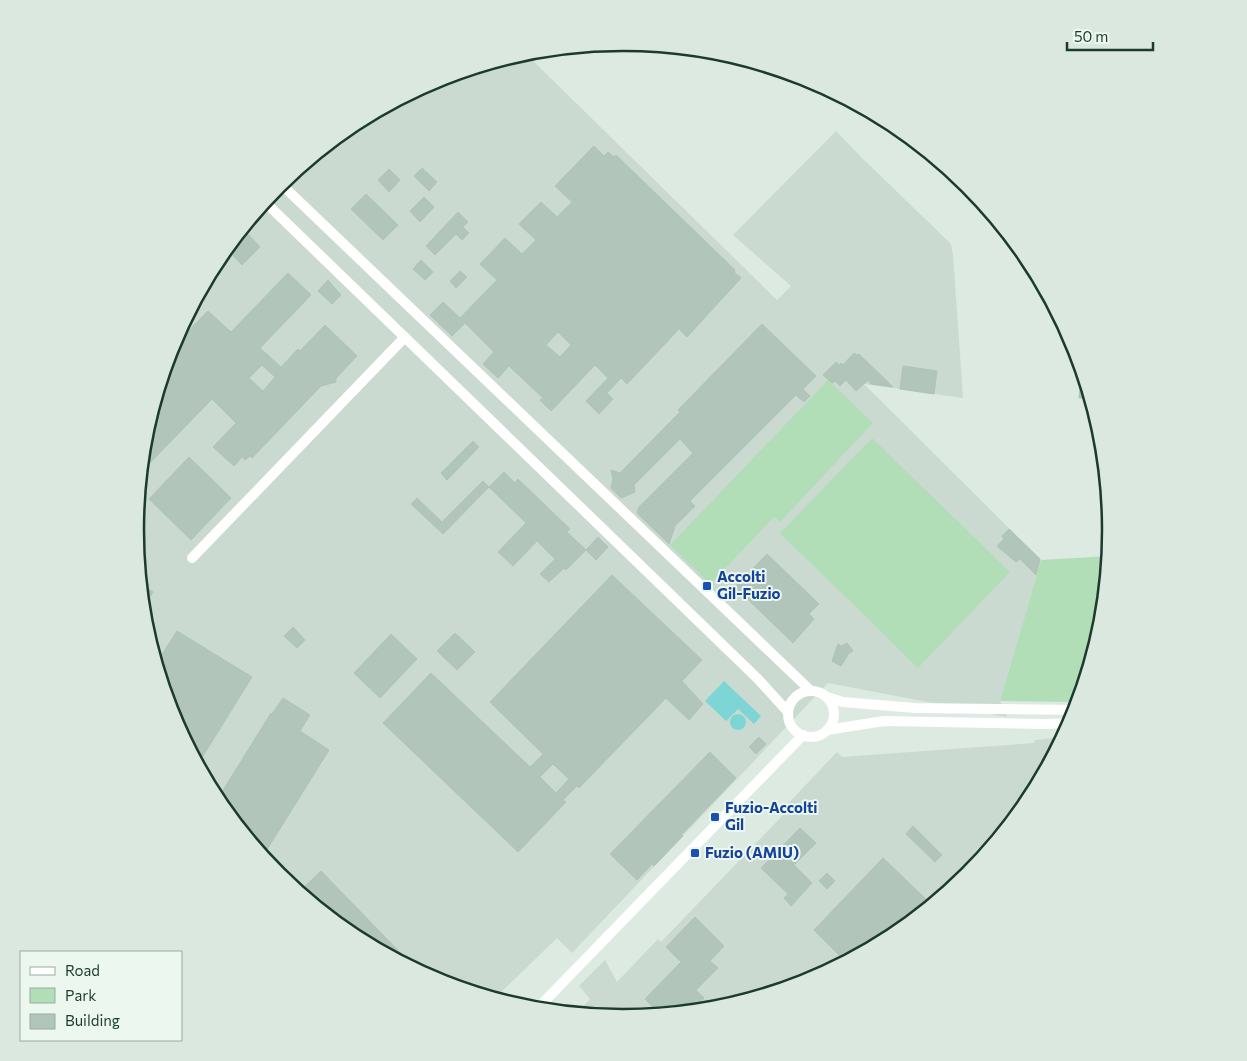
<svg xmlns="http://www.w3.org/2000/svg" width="1247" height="1061" font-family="Commissioner,sans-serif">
	<rect width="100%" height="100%" fill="#dceae1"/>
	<path fill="#cadad0" d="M 525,53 L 777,300 L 791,286 L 733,235 L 836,131 L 861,157 L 951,244 L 953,255 L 963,398 L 864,384 L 1041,560 L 1000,701 L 1007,717 L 828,683 L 572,953 L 557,938 L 494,999 L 436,981 L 352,936 L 278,875 L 218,801 L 173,717 L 145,625 L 136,530 L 145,435 L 173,343 L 218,259 L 279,185 L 353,125 L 437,80 Z
		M 1064,737 L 1029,802 L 968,876 L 894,936 L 810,981 L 718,1009 L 623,1018 L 576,1014 L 590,999 L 579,986 L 605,960 L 617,982 L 658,939 L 661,942 L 786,812 L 783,809 L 837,752 L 842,757 L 1034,743 L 1035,740 Z"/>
	<path fill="#b2deb7" d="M 828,380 L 873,423 L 780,522 L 774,517 L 710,584 L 670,545 Z
		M 872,438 L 1010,572 L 918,668 L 780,533 Z
		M 1109,556 L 1102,626 L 1079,702 L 1000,701 L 1041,560 Z"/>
	<path fill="#7ed5d5" d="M 724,681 L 761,716 L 754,724 L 738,709 L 726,721 L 705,701 Z
		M730 722a8 8 0 1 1 16 0a8 8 0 1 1-16 0Z"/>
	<path fill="#b1c5ba" stroke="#aec4b7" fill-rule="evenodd" d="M 594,146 L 604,156 L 608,152 L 614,157 L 616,155 L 735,270 L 734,272 L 741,278 L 687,337 L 679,329 L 627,384 L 621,378 L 607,393 L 613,399 L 599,414 L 586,401 L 608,378 L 595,365 L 551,411 L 540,400 L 543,398 L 509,366 L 498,378 L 483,364 L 494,352 L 465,323 L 452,336 L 430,315 L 443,302 L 460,318 L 497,280 L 480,264 L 505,238 L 522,254 L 536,240 L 519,224 L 541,202 L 557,217 L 572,202 L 555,186 ZM 558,332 L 571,345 L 560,357 L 546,345 Z
		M 422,168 L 437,182 L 429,191 L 414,176 Z
		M 389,169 L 400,180 L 389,192 L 378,180 Z
		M 366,194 L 398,225 L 383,240 L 351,209 Z
		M 424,197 L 434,207 L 420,222 L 410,211 Z
		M 458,212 L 468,222 L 463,227 L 469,233 L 462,240 L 456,234 L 435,255 L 426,246 Z
		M 243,229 L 260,247 L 242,265 L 227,249 Z
		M 421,260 L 433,272 L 425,280 L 413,269 Z
		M 460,271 L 467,277 L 456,288 L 450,281 Z
		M 288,273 L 311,295 L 260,348 L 281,367 L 298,349 L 300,351 L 325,325 L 357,356 L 336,378 L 336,382 L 321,386 L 252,458 L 250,456 L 245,460 L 242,457 L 234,466 L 213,447 L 236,423 L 212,399 L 141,472 L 145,435 L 171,349 L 208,311 L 231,332 ZM 262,365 L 275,377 L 263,391 L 249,378 Z
		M 328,280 L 341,295 L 332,304 L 318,291 Z
		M 762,324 L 816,376 L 803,389 L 810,396 L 804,402 L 796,395 L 690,501 L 695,506 L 675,526 L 669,544 L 637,513 L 639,507 L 693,453 L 680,439 L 634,485 L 635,492 L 621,498 L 611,488 L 613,479 L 611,470 L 620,473 L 680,412 L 678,410 Z
		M 854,353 L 857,355 L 859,354 L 893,387 L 871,384 L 868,380 L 856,391 L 846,380 L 840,386 L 835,381 L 832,383 L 823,375 L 836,362 L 839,365 L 841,363 L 843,365 Z
		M 903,366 L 937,371 L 934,394 L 900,389 Z
		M 1082,370 L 1091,398 L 1079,398 Z
		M 473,441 L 479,447 L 447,480 L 441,473 Z
		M 189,457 L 231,498 L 191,540 L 149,499 Z
		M 504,472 L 515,483 L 518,479 L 570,529 L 567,532 L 586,550 L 566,570 L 564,568 L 549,582 L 540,574 L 555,559 L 537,541 L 513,566 L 498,552 L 526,523 L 489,487 Z
		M 483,481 L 489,487 L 443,534 L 411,504 L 417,498 L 442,522 Z
		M 1009,529 L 1040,559 L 1036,575 L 1020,559 L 1016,562 L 997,546 L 1004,539 L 1002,536 Z
		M 598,537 L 608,547 L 596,560 L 586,550 Z
		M 767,554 L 819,604 L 809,614 L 814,619 L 793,643 L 735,587 Z
		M 612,575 L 702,660 L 682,681 L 703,704 L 689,720 L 666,698 L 579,788 L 577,786 L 563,800 L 566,802 L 518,852 L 383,723 L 431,673 L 530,767 L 543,754 L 490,702 ZM 553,764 L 569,779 L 556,793 L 540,777 Z
		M 141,584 L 153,592 L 143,608 L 142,595 Z
		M 293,627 L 305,640 L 297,648 L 284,636 Z
		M 177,631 L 252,677 L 198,764 L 173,717 L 156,664 Z
		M 455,633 L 475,652 L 457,670 L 437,651 Z
		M 391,634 L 417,659 L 380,698 L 354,673 Z
		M 847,643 L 853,651 L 849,653 L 841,666 L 832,661 L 838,644 L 841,646 Z
		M 283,698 L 310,715 L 300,731 L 329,750 L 263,856 L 217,800 L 271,713 L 272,714 Z
		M 759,737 L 766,744 L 756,754 L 749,747 Z
		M 710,752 L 736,778 L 681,835 L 683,836 L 654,866 L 652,864 L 637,880 L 610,854 Z
		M 913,826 L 942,855 L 935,862 L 906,834 Z
		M 800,828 L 816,843 L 794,865 L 812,883 L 791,906 L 784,898 L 788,894 L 761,868 Z
		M 883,858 L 932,905 L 894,936 L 846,962 L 814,930 Z
		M 321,871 L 414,967 L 413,969 L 352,936 L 299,892 Z
		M 827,873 L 835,881 L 827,889 L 819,881 Z
		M 695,917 L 724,946 L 710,961 L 718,968 L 696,990 L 704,998 L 690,1012 L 647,1016 L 655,1009 L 645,999 L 681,962 L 666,947 Z"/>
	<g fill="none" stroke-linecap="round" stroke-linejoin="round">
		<path stroke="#fff" stroke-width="10" d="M 281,184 L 811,691
			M 265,202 L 758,679 L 788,712
			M 192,558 L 405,337
			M788 714a23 23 0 1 1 46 0a23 23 0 1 1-46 0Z
			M 827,697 L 843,702 L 915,708 L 1076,710
			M 827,730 L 884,721 L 1044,724 L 1071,723
			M 536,1010 L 803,735"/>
	</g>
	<g fill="#1a4fb4" stroke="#ecf7f0" stroke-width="2">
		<rect x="702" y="581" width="10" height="10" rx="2.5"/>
		<rect x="710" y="812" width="10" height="10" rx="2.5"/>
		<rect x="690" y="848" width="10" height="10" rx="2.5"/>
	</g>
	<g text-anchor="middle" stroke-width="4" stroke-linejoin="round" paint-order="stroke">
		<g font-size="15" font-weight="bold" fill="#164399" stroke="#ecf7f0" text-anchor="start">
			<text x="717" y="582">Accolti<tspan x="717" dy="17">Gil-Fuzio</tspan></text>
			<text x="725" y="813">Fuzio-Accolti<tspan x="725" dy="17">Gil</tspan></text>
			<text x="705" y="858">Fuzio (AMIU)</text>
		</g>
	</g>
	<path d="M0 0H1247V1061H0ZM144 530a479 479 0 1 1 958 0a479 479 0 1 1-958 0Z" fill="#dbe8e0" fill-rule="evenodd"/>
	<path fill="none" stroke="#1d3a2e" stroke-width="2.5" d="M144 530a479 479 0 1 1 958 0a479 479 0 1 1-958 0Z"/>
	<rect x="20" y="951" width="162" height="90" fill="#ecf7f0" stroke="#99aba2"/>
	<rect x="30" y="967" width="25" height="8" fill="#ffffff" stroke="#99aba2"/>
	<text x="65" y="976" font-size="15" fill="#1d3a2e">Road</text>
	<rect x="30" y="988" width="25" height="15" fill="#b2deb7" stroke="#99aba2"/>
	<text x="65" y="1001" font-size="15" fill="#1d3a2e">Park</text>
	<rect x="30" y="1014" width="25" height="15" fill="#b1c5ba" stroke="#99aba2"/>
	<text x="65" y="1026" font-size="15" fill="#1d3a2e">Building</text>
	<path d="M1067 42v8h86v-8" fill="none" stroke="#1d3a2e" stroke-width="2.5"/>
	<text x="1074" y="42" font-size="15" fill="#1d3a2e" stroke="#ecf7f0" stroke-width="4" paint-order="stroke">50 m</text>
</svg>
